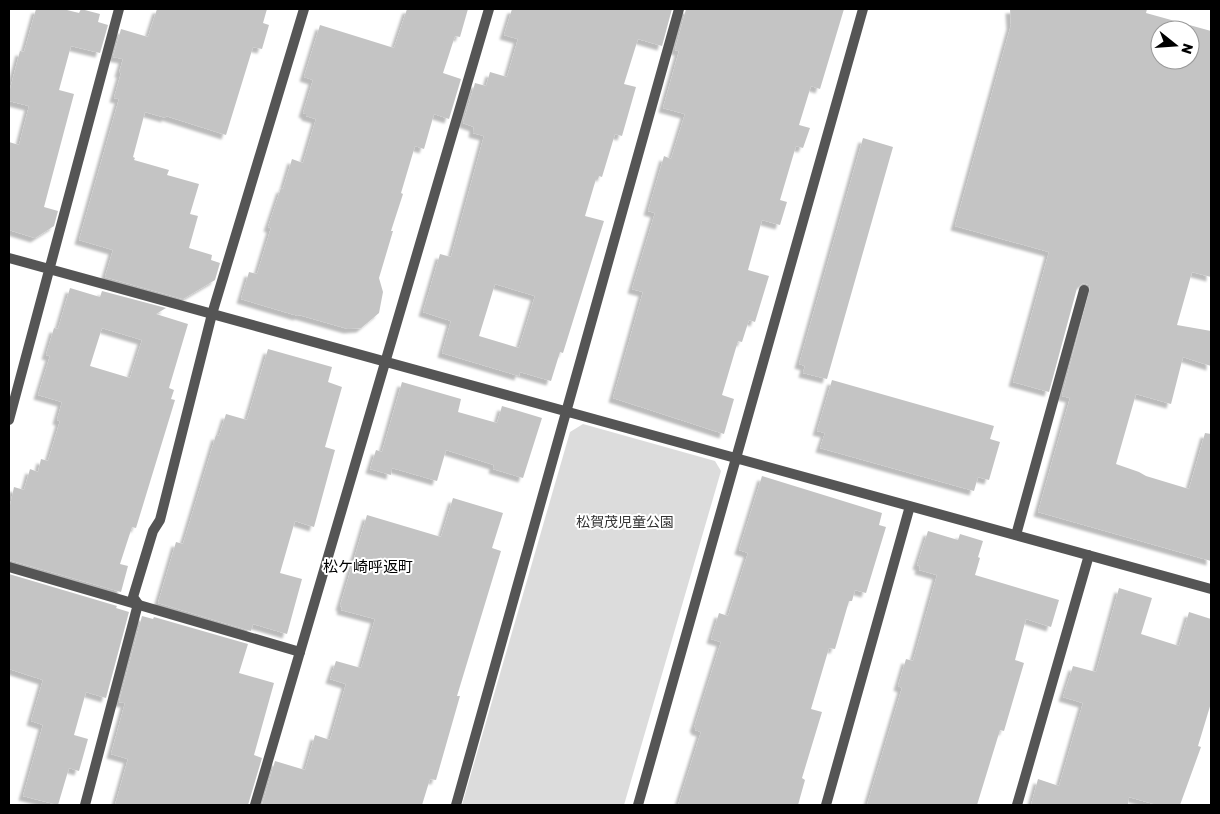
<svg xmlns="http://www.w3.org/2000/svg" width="1220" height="814" font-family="Rubik,'Noto Sans JP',sans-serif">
	<defs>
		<filter id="shadow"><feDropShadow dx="-4.5" dy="4.5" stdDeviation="1" flood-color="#0004"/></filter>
	</defs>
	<rect width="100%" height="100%" fill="#fff"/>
	<path fill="#dcdcdc" d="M 583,424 L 715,461 L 721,471 L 624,805 L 462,805 L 570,432 Z"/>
	<path fill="#c4c4c4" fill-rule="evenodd" filter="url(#shadow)" d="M 36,9 L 63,9 L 79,13 L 81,9 L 100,14 L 98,22 L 108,25 L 100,53 L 71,46 L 59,90 L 74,94 L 44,207 L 58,211 L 54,226 L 35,238 L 9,230 L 9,142 L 19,145 L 29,106 L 9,101 L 9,93 L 20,51 L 24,52 Z
		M 157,9 L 267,9 L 263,23 L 269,25 L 262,49 L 253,47 L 226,135 L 166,116 L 166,118 L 145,112 L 133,157 L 135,158 L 134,160 L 169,170 L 167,175 L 199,184 L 190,214 L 198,216 L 189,248 L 212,255 L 211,260 L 220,263 L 215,280 L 183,299 L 105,277 L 113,250 L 79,240 L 119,99 L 114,98 L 121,73 L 119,73 L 123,59 L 113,57 L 121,29 L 148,37 Z
		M 407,9 L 468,9 L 460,37 L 455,36 L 443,73 L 461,79 L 449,119 L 434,114 L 424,149 L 415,146 L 401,193 L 403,194 L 391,231 L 393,231 L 379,278 L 383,292 L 379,313 L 361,328 L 348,329 L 299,315 L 298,316 L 241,299 L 249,272 L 257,274 L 271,228 L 268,227 L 281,188 L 283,189 L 292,159 L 303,163 L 316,119 L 306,116 L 306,114 L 303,113 L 313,80 L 304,77 L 320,25 L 394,48 Z
		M 512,9 L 672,9 L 662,46 L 638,39 L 624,84 L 636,87 L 622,136 L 615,134 L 602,177 L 599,176 L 598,179 L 596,179 L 585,216 L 604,221 L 563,353 L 560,352 L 551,381 L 520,372 L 519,376 L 442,353 L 451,321 L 423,312 L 440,254 L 451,257 L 484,136 L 473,133 L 474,127 L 463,123 L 475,83 L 486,86 L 490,72 L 507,77 L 518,39 L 504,35 ZM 495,284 L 535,296 L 519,348 L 479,336 Z
		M 686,9 L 844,9 L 820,89 L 811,86 L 799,125 L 810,128 L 803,148 L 796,146 L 780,200 L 787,202 L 780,225 L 762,220 L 748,270 L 769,276 L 755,322 L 749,320 L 742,342 L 738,341 L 722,395 L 734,399 L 724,434 L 613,398 L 643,292 L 632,289 L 655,213 L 648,211 L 664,156 L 671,159 L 685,114 L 663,108 L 679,51 L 675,50 Z
		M 1010,9 L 1147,9 L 1146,13 L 1211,31 L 1211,277 L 1192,272 L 1177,325 L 1211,331 L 1211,366 L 1183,357 L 1171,404 L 1136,394 L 1116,464 L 1139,472 L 1146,476 L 1189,489 L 1205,433 L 1211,434 L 1211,561 L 1038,512 L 1070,398 L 1062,396 L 1090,288 L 1089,285 L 1083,283 L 1077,288 L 1049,392 L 1013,382 L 1049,252 L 955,226 L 1011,25 ZM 1160,30 L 1190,30 L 1190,60 L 1160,60 Z
		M 863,138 L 893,147 L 827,379 L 803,373 L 805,366 L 799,364 Z
		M 70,288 L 100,297 L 102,291 L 166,308 L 156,314 L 188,324 L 169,388 L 174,390 L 171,399 L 175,400 L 136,528 L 132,527 L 120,564 L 128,566 L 121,592 L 9,560 L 9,510 L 14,487 L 24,490 L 30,469 L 38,472 L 41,459 L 48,461 L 60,421 L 57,420 L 62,402 L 38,395 L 50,356 L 46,355 L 54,328 L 58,329 ZM 102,328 L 142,340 L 130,378 L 90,366 Z
		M 268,349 L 332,367 L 328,382 L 342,387 L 325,447 L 335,450 L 314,527 L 295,521 L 280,573 L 302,579 L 287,634 L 253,624 L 251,631 L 158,603 L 176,542 L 183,544 L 216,435 L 219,436 L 226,414 L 247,420 Z
		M 832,380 L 994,426 L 990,439 L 1000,442 L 989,480 L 978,477 L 974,491 L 820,448 L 825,433 L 817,431 Z
		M 402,382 L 461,399 L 458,412 L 497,423 L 502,406 L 542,418 L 523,478 L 493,469 L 494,465 L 446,450 L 437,481 L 392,468 L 391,475 L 370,469 L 376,450 L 382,452 Z
		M 762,476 L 882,513 L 879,525 L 886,527 L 866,593 L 855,590 L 852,601 L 849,601 L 835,649 L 829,648 L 811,709 L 822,712 L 802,778 L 805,780 L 798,805 L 678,805 L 701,732 L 695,730 L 696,728 L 694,728 L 721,642 L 711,639 L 719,613 L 728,616 L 748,553 L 739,550 Z
		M 453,498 L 503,513 L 492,548 L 501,551 L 457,696 L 460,696 L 436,780 L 430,779 L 422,805 L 262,805 L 275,761 L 305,770 L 315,735 L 330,740 L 346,684 L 330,679 L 336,661 L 361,668 L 375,619 L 341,610 L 342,607 L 340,606 L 367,515 L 441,537 Z
		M 928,531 L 958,540 L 960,534 L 983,541 L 978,557 L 980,558 L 975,575 L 1059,600 L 1051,627 L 1026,619 L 1015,660 L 1024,663 L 1004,731 L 1000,730 L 977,805 L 867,805 L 902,688 L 898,686 L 906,659 L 913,661 L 937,575 L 919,570 L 920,566 L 917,565 Z
		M 9,574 L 117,606 L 116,608 L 129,612 L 106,698 L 86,692 L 74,735 L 88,739 L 79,771 L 69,768 L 58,805 L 23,796 L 43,725 L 31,721 L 43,680 L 9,669 Z
		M 1119,588 L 1152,598 L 1141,634 L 1179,646 L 1189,612 L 1211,619 L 1211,703 L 1198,746 L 1201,747 L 1180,805 L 1157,805 L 1129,797 L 1128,805 L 1031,805 L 1038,779 L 1059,786 L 1083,703 L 1063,697 L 1073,666 L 1096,672 Z
		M 142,616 L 153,619 L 154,617 L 248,644 L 239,673 L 274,683 L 254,755 L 262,758 L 248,805 L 115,805 L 128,759 L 111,754 L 125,703 L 119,702 Z"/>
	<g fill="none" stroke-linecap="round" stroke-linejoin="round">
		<path stroke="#555" stroke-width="10" d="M 1016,535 L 1084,290
			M 9,567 L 300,652"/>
		<path stroke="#555" stroke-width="10" d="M 9,258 L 1211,589
			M 9,420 L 119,9
			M 85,805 L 138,604 L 133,597 L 153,531 L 160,520 L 212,314 L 304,9
			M 255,805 L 489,9
			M 456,805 L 679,9
			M 638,805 L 863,9
			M 826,805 L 910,506
			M 1017,805 L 1089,555"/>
	</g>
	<g text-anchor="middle" stroke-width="4" stroke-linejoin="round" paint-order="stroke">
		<g font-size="14" fill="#333" stroke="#fff">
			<text x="625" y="527">松賀茂児童公園</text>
		</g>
		<g font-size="15" fill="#000" stroke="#fff">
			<text x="368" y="572">松ケ崎呼返町</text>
		</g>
	</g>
	<rect width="1220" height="814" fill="none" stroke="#000000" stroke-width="20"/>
	<g transform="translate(1175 45) rotate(107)"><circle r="24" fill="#ffffff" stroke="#999999"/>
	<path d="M0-4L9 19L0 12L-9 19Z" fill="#000000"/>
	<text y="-8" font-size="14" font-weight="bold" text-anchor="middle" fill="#000000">N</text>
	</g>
</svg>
